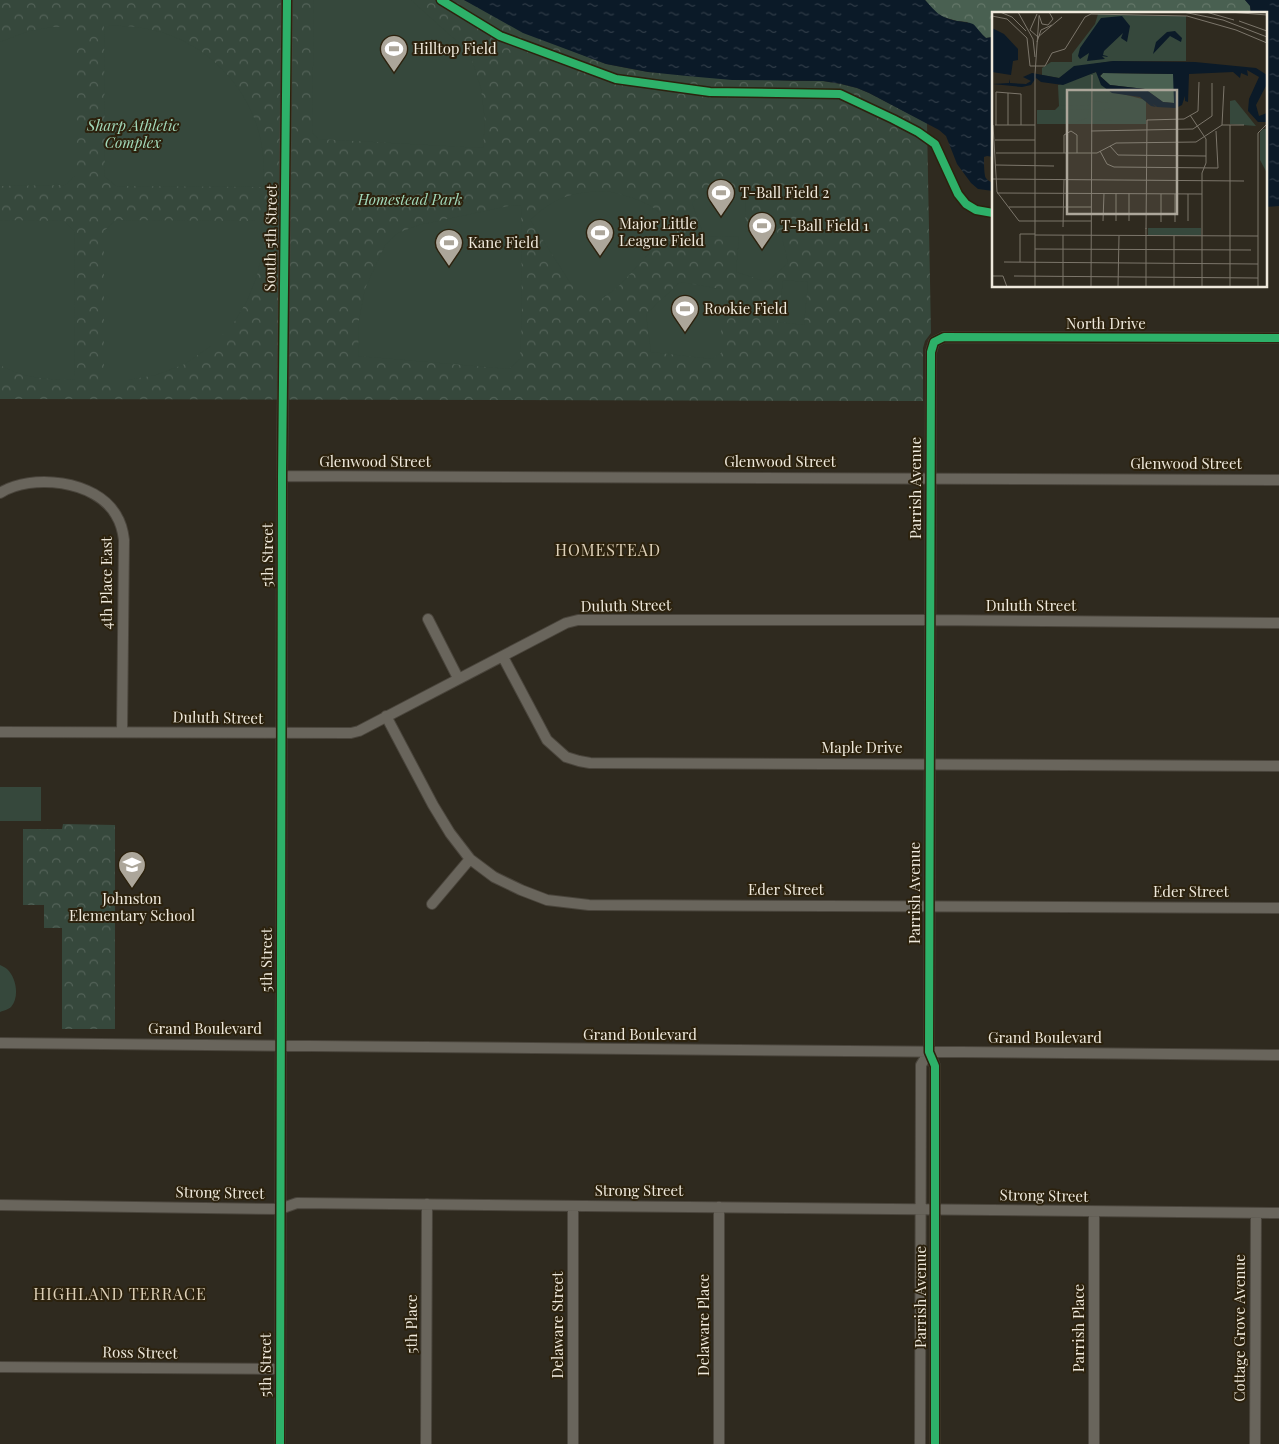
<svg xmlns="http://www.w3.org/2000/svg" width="1279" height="1444" font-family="'Playfair Display',serif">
	<defs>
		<pattern id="forest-crowns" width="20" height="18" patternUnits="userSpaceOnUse" patternTransform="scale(1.25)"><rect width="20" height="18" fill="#496051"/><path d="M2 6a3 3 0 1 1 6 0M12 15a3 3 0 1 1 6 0" fill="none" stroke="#647769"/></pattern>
		<pattern id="park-crowns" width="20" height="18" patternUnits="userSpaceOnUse" patternTransform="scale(1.25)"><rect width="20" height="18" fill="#36483c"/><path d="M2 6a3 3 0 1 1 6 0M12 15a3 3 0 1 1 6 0" fill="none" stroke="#536258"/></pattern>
		<pattern id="water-ripples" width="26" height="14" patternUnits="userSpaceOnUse" patternTransform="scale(1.25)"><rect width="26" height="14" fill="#0b1a28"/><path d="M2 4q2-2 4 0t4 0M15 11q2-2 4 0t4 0" fill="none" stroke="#2f3b47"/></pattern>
	</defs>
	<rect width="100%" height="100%" fill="#2f2a1f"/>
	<path fill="url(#forest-crowns)" d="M 925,0 L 1245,0 L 1250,5 L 1251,14 L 993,14 L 993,37 L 986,38 L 967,22 L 957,21 L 943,17 L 935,12 Z"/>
	<path fill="url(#park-crowns)" d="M 0,0 L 464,0 L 565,48 L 606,64 L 648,72 L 793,81 L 823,81 L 841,84 L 857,88 L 869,93 L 927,123 L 931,333 L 925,341 L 923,348 L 923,401 L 0,399 Z
		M 63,824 L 115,825 L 115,1029 L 62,1029 L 62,928 L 44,928 L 44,905 L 23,905 L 23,829 L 62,829 Z"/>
	<path fill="#36483c" d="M 314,0 L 411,0 L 462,46 L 471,57 L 481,89 L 485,121 L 483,148 L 318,139 L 312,132 Z
		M 104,25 C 127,26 151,27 172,36 C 214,52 248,90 259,133 C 264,151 264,169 264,187 L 116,186 L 105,177 Z
		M 53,27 L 75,27 L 75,176 L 65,185 L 0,186 L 0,42 L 29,31 Z
		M 715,184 L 746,194 L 745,231 L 781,233 L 788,263 L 767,282 L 736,272 L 739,237 L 704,236 L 692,203 Z
		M 607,191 C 625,195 651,202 663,216 C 666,220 669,226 671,230 L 618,287 L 599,301 L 588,301 L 571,284 L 530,220 C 556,196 573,192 607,191 Z
		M 513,205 L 521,206 L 522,316 L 520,359 L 509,369 L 358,356 L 359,320 L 365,289 L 385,245 L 398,233 L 419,225 Z
		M 0,220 L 64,221 L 74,231 L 75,380 C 48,379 24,379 0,365 Z
		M 116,220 L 261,221 L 263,248 L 257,276 L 247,301 L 233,324 L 211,346 L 185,364 L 156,375 L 128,380 L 104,380 L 104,231 Z
		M 783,280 L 808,282 L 804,325 L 778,322 Z
		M 680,282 L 721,289 L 721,353 L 712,359 L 651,352 L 646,314 Z
		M 0,787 L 41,787 L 41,821 L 0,821 Z
		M 0,965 C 2,966 5,967 7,969 C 16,977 20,997 11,1007 C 9,1009 3,1011 0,1012 Z"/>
	<path fill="url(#water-ripples)" d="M 464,0 L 925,0 C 937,13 939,17 957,21 C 963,22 968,22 973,24 C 977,27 981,34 986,38 L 993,37 L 993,157 L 987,156 L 984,157 C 984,160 984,176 986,178 C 987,180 991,182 993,183 L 993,191 L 978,189 L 971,183 L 957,164 L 946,136 L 939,130 L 869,93 L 857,88 L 841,84 L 823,81 L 732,80 L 687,76 L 648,72 L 606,64 L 523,33 Z
		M 1245,0 L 1279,0 L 1279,206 L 1265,207 L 1265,14 L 1251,14 L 1250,6 Z"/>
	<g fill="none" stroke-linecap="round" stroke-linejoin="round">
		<defs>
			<path id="street" d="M 282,476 L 1279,480
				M 0,493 C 31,473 96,480 116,515 C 121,523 123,531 124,540 L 122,732
				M 428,619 L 458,678
				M 503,657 L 547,740 L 566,757 L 579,761 L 590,763 L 1279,766
				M 386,716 L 433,805 L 450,833 L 470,859 L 494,877 L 521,890 L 547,900 L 589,905 L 1279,908
				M 0,732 L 351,733 L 359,731 L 566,623 L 578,620 L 929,620 L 1279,623
				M 432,904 L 470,859
				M 0,1043 L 1279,1055
				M 0,1205 L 280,1209 L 297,1203 L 1279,1213
				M 573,1206 L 573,1444
				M 1094,1212 L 1094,1444
				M 0,1367 L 280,1369
				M 280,1444 L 282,476 L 287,0
				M 426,1444 L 427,1204
				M 719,1444 L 719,1207
				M 920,1444 L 921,1065 L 929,1052
				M 935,1444 L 935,1066 L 929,1052 L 931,352 L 934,342 L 944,337 L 1279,338
				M 1255,1444 L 1256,1213"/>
		</defs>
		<use href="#street" stroke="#4a453c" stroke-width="12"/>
		<use href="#street" stroke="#69655c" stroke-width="10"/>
		<defs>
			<path id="cycleway" d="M 441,0 L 500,36 L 616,79 L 710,92 L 840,94 L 893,119 L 918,132 L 935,144 L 958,194 L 966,204 L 976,210 L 993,213
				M 280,1444 L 282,476 L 287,0
				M 935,1444 L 935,1066 L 929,1052 L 931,352 L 934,342 L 944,337 L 1279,338"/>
		</defs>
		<use href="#cycleway" stroke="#2c220e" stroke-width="11"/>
		<use href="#cycleway" stroke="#2db169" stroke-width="8"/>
	</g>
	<defs>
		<symbol id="stadium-pin" viewBox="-11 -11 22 30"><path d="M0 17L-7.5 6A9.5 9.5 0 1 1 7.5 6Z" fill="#aca69a" stroke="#2c220e"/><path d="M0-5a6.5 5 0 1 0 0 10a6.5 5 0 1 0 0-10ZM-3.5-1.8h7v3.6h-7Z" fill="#fff"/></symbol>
		<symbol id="school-pin" viewBox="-11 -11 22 30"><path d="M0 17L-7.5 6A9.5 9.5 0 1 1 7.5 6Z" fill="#aca69a" stroke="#2c220e"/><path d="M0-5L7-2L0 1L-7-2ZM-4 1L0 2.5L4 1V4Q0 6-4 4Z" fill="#fff"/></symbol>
	</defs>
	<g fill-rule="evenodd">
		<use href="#stadium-pin" x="378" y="33" width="32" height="43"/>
		<use href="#stadium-pin" x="705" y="177" width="32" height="43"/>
		<use href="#stadium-pin" x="746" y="210" width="32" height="43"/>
		<use href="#stadium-pin" x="584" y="217" width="32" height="43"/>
		<use href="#stadium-pin" x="433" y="227" width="32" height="43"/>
		<use href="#stadium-pin" x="669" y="293" width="32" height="43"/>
		<use href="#school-pin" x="116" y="849" width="32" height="43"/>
	</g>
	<g text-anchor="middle" stroke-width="4" stroke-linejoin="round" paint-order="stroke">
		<g font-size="15" fill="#efe9dc" stroke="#2c220e" text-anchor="start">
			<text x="413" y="54">Hilltop Field</text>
			<text x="740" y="198">T-Ball Field 2</text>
			<text x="619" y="229">Major Little<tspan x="619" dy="17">League Field</tspan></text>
			<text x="781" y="231">T-Ball Field 1</text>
			<text x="468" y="248">Kane Field</text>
			<text x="704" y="314">Rookie Field</text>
			<text x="132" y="904" text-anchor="middle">Johnston<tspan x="132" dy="17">Elementary School</tspan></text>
		</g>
		<g font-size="15" font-style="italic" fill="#a3dabb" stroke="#2c220e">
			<text x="133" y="131">Sharp Athletic<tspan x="133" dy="17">Complex</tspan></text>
			<text x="410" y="205">Homestead Park</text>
		</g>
		<g font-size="15" fill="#efe9dc" stroke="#2c220e">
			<text transform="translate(271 238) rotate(-89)" y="5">South 5th Street</text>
			<text x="1106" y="329">North Drive</text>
			<text x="375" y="467">Glenwood Street</text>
			<text x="780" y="467">Glenwood Street</text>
			<text x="1186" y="469">Glenwood Street</text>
			<text transform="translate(916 488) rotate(-90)" y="5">Parrish Avenue</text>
			<text transform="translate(268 555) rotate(-90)" y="5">5th Street</text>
			<text transform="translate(107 583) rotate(-90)" y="5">4th Place East</text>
			<text transform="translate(626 606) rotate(-1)" y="5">Duluth Street</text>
			<text x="1031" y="611">Duluth Street</text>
			<text transform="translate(218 718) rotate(1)" y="5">Duluth Street</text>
			<text x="862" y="753">Maple Drive</text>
			<text x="786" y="895">Eder Street</text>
			<text x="1191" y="897">Eder Street</text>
			<text transform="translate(915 893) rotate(-90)" y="5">Parrish Avenue</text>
			<text transform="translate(267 960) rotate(-90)" y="5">5th Street</text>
			<text x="205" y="1034">Grand Boulevard</text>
			<text x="640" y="1040">Grand Boulevard</text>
			<text x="1045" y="1043">Grand Boulevard</text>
			<text x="639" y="1196">Strong Street</text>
			<text transform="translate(220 1193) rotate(1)" y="5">Strong Street</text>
			<text transform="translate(1044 1196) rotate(1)" y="5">Strong Street</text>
			<text transform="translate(921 1297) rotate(-90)" y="5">Parrish Avenue</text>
			<text transform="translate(412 1324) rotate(-90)" y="5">5th Place</text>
			<text transform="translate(558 1325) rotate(-90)" y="5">Delaware Street</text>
			<text transform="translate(704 1325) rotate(-90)" y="5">Delaware Place</text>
			<text transform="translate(1079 1328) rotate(-90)" y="5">Parrish Place</text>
			<text transform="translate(1240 1328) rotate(-90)" y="5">Cottage Grove Avenue</text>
			<text transform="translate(140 1353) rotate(1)" y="5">Ross Street</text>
			<text transform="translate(266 1365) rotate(-90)" y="5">5th Street</text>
		</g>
		<g font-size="16" letter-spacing="1" fill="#ded1b9" stroke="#2c220e">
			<text x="608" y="556">HOMESTEAD</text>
			<text x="120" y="1300">HIGHLAND TERRACE</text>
		</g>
	</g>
	<g transform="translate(992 12)">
		<rect width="275" height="275" fill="#2f2a1f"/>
		<path d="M 111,61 L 182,62 L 182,91 L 171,90 L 153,77 L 118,73 L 108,64 Z" fill="#496051"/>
		<path d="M 271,117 L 275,117 L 275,161 L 268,148 L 268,120 Z" fill="#36483c"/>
		<path d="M 106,2 L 194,4 L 194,49 L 121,49 L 83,55 L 67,66 L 50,63 L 50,56 L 59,50 L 80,50 L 80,42 L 103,12 ZM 104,60 L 115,78 L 154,88 L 154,112 L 45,112 L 45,98 L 63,98 L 67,94 L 66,73 ZM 243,88 L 264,114 L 238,112 L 238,89 ZM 156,216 L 209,216 L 209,224 L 156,223 Z" fill="#36483c"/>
		<path d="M 102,75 L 115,82 L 116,91 L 102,89 ZM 81,80 L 81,93 L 68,94 L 72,83 ZM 84,80 L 94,83 L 98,94 L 84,93 ZM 120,96 L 120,109 L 106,108 L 108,99 ZM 68,97 L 81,98 L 81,111 L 72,107 ZM 97,97 L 95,106 L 84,110 L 84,98 Z" fill="#36483c"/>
		<path d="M 130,4 L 138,14 L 135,30 L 129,26 L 131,21 L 112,39 L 111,43 L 115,44 L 116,45 L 110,44 L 113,47 L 95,49 L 97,41 L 88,47 L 86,44 L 88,36 L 109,6 ZM 0,16 L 12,22 L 26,37 L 26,48 L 21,49 L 19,63 L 0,60 ZM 183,19 L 190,26 L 189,30 L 178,24 L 161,42 L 164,30 L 175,20 ZM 121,49 L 203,50 L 264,56 L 275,63 L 275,72 L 264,93 L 267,104 L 275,101 L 275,110 L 266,110 L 256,99 L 257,87 L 267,65 L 255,58 L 256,64 L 249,61 L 248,66 L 241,60 L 197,62 L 196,90 L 193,89 L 193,84 L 190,93 L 184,96 L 165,95 L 160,91 L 164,95 L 159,94 L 148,85 L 120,81 L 109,73 L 104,60 L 71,73 L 49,70 L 44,66 L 39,73 L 30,75 L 0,72 L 17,71 L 18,67 L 18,71 L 34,72 L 39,69 L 31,65 L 40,61 L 67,66 L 82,54 ZM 111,61 L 181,62 L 182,91 L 171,90 L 153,77 L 118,73 L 108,64 Z" fill="#0b1a28" fill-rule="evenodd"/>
		<path fill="none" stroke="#7c766b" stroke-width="1" d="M 8,0 L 20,5 L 34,19M 26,0 L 41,27 L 43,45M 191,0 L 231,8 L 275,25M 214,0 L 242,8M 237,0 L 275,3M 45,2 L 38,18 L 46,25 L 70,5M 47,3 L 50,12 L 56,13 L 61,7 L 57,0M 0,4 L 15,7 L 35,26 L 38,54 L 53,54 L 60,41 L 73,37 L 93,5 L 99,2 L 195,4 L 244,18 L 275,31M 247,9 L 275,19M 45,30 L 49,18 L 60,13M 43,62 L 43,275M 43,62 L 47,4M 16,81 L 16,113M 198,103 L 214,127 L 214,151 L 210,161 L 210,275M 1,113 L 5,180 L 27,209 L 99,209M 3,113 L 43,113M 4,113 L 4,80 L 29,82 L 29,113M 230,113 L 252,113M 99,119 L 201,117 L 220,104 L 220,71M 3,128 L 43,128M 118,134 L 126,143 L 214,144M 108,139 L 115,152 L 122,155 L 226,156 L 224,119M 4,141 L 105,141 L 124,131 L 204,130 L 230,113 L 232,74M 72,141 L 72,123 L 79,119 L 85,123 L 85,141M 4,153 L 62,154M 0,167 L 252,169M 5,181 L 210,182M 124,181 L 124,209M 169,182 L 169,210M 17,195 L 99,195M 111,209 L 112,181M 137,209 L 137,181M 196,209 L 196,182M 183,210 L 183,182M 71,215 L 72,167M 154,217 L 155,108 L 192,107 L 206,99 L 207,70M 43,223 L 266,224M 43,237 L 259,238M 12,250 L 266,252M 28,250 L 28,222 L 43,222M 0,264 L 11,264 L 15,275M 22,264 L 266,266M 71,275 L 71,223M 99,275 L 100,63M 126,275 L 127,224M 154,275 L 154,216M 182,275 L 182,224M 238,275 L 238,113M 266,275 L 266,121 L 275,112"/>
		<path fill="#aca69a" fill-opacity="0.15" stroke="#aca69a" stroke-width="2.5" d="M 75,78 L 185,78 L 185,202 L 75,202 Z"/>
		<rect width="275" height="275" fill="none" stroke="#efe9dc" stroke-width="2.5"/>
	</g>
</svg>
